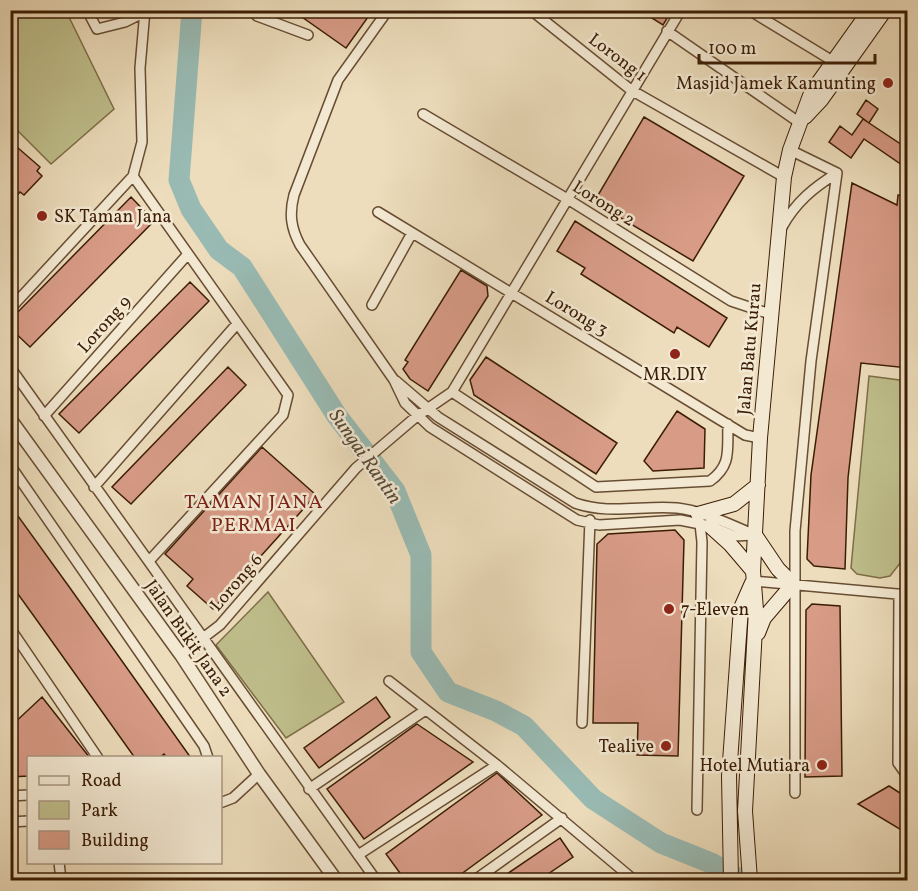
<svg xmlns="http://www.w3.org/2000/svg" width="918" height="891" font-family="Vollkorn,serif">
	<rect width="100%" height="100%" fill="#edddbc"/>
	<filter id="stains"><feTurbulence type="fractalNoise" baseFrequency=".00333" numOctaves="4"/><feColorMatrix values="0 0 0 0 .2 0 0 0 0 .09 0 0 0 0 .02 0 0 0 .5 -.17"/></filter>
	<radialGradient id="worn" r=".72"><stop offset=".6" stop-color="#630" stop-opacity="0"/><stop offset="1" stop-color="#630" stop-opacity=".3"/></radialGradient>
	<path fill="#bfbf8c" stroke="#7e6e48" stroke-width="1.5" d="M 10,11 L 66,11 L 114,109 L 51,164 L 11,124 Z
		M 869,376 L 907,381 L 908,510 L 901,562 L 890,576 L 880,578 L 857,574 L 851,568 Z
		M 268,592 L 344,702 L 286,738 L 216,645 Z"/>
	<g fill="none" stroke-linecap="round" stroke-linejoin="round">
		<path stroke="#99bbb4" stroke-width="21" d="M 192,10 L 179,180 L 191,209 L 219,250 L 242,267 L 337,416 L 395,491 L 421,555 L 421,652 L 448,692 L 496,711 L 524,726 L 593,799 L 661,843 L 711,863 L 741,880"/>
	</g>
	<path fill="#d79b86" stroke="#3c1d05" stroke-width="1.5" d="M 292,10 L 373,10 L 346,48 Z
		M 639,10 L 672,10 L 663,25 Z
		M 866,100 L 878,109 L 869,123 L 857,114 Z
		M 644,117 L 744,176 L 693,261 L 594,202 Z
		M 863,119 L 908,149 L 908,169 L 864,139 L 851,158 L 829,142 L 840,126 L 852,135 Z
		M 10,141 L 40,167 L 37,171 L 42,176 L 24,195 L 20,192 L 10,203 Z
		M 852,183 L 897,205 L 898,195 L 908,196 L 908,368 L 861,363 L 848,478 L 845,569 L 814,566 L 807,559 L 811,475 Z
		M 131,197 L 154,221 L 30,347 L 10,328 L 10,320 Z
		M 575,221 L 727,318 L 709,347 L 677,327 L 674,333 L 581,274 L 585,268 L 557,251 Z
		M 461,270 L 487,286 L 488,296 L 428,391 L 410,379 L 403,369 L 408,362 L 405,360 Z
		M 190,282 L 209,301 L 79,433 L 59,414 Z
		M 486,357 L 617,443 L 596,474 L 474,395 L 470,380 Z
		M 228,367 L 246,385 L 131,504 L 112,487 Z
		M 677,411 L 705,429 L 704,468 L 653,471 L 644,461 Z
		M 262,447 L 316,495 L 213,609 L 187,586 L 193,579 L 165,554 Z
		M 10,505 L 70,588 L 191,758 L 167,758 L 164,754 L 159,758 L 135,758 L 36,619 L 10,583 Z
		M 675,530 L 684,540 L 678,756 L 637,755 L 638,723 L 593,723 L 597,544 L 608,534 Z
		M 812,604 L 840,606 L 842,776 L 805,777 L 806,610 Z
		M 42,697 L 90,758 L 28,758 L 28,776 L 10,777 L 10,727 Z
		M 376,697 L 390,717 L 319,768 L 304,748 Z
		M 417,724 L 473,762 L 364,839 L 327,789 Z
		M 497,773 L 542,815 L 453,880 L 405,880 L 386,854 Z
		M 889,786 L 908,798 L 908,834 L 858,804 Z
		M 560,838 L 573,857 L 539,880 L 498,880 Z"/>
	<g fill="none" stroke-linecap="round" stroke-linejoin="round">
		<defs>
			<path id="minor" d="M 87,10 L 97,29 L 125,22 L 145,12
				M 260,10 L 257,16 L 308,35
				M 388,10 L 338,80 L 294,195 C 289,214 291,228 300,245 L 394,380 L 405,403 L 430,427 L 577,520 L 599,525 L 680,520 L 710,526 L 734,536 L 755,535
				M 531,10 L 631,90 L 784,177
				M 749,10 L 836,63
				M 667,31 L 800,123
				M 423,114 L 569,200 L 731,301 L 770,314
				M 790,150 L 837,173
				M 133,176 L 288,395 L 283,415 L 150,560
				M 378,212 L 745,435 L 760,438
				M 782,227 C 796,202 813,188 837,173
				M 372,305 L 412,233
				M 10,309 L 133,176 L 142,142 L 140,68 L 145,10
				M 10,367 L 376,880
				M 396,381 L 438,417 L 575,503 C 609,515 643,505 677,508 C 703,511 729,524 753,534
				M 452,392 L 596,487 L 710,481 C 732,465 727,450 728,424
				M 44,416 L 188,254
				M 10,465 L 204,746 L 208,758
				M 94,487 L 236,325
				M 753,581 L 908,595
				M 899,594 L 898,763 L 908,777
				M 10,628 L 98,758
				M 181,655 L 220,625 L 356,468 L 417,416 L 452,392 L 681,10
				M 389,681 L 497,765 L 634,880
				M 582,723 L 590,520
				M 309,789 L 424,711
				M 795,793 L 795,531 L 811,361 L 837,173
				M 10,796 L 28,795
				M 220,803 L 233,798 L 259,774
				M 697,810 L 702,542 L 700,524
				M 10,822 L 28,821
				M 358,855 L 497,765
				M 59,862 L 61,880
				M 475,880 L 562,818"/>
			<path id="tertiary" d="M 10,419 L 181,655 L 259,774 L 336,880"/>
			<path id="secondary" d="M 805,117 L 821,100 L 885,10
				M 698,514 L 734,504 L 758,485
				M 710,526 L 730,544 L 753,571
				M 755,535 L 778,569 L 793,584 L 764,618 L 758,633
				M 731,880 L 729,776 L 741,608 L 752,583
				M 750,880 L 745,811 L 756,610 L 753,571 L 760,438 L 784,177 L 790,150 L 811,93 L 870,10"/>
		</defs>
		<use href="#minor" stroke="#684d33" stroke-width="12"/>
		<use href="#tertiary" stroke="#684d33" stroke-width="15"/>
		<use href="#secondary" stroke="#3c1d05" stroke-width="16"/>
		<use href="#minor" stroke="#f3e9d3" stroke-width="9"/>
		<use href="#tertiary" stroke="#f3e9d3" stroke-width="12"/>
		<use href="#secondary" stroke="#f3e9d3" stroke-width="14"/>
	</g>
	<g fill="#8f2418" stroke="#f3e9d3" stroke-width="2">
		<circle cx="888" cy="83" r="6"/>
		<circle cx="42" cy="216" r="6"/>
		<circle cx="675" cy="354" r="6"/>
		<circle cx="669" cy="609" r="6"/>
		<circle cx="666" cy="746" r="6"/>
		<circle cx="822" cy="765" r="6"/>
	</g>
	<g text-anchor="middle" stroke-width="5" stroke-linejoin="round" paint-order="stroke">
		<g font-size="18" fill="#3c1d05" stroke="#f3e9d3">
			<text transform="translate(618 57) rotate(37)" y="6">Lorong 1</text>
			<text transform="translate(604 203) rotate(32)" y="6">Lorong 2</text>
			<text transform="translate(577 313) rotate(31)" y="6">Lorong 3</text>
			<text transform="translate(104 324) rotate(-48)" y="6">Lorong 9</text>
			<text transform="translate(749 349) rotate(-85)" y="6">Jalan Batu Kurau</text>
			<text transform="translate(236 582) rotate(-49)" y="6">Lorong 6</text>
			<text transform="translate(189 638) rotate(55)" y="6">Jalan Bukit Jana 2</text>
		</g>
		<g font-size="18" fill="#3c1d05" stroke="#f3e9d3" text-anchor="end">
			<text x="876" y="89">Masjid Jamek Kamunting</text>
			<text x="54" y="222" text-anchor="start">SK Taman Jana</text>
			<text x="675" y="380" text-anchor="middle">MR.DIY</text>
			<text x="681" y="615" text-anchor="start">7-Eleven</text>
			<text x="654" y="752">Tealive</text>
			<text x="810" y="771">Hotel Mutiara</text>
		</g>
		<g font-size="20" font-style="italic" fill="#584c3a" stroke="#f3e9d3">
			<text transform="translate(366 456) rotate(55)" y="7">Sungai Rantin</text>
		</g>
		<g font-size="20" letter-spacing="1.5" fill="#7a1f14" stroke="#f3e9d3">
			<text x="254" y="508">TAMAN JANA<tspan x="254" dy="23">PERMAI</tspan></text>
		</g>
	</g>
	<rect width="918" height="891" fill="none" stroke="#edddbc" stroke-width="36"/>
	<rect x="12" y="12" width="894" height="867" fill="none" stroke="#3c1d05" stroke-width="3"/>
	<rect x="18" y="18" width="882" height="855" fill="none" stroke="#3c1d05" stroke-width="1.5"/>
	<rect x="27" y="756" width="195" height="108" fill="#f3e9d3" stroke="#aa9781" stroke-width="1.5"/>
	<rect x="39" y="776" width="30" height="9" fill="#f3e9d3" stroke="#aa9781" stroke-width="1.5"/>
	<text x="81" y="786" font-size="18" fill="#3c1d05">Road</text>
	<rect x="39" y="801" width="30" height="18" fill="#bfbf8c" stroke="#aa9781" stroke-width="1.5"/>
	<text x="81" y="816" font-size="18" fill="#3c1d05">Park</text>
	<rect x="39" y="831" width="30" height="18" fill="#d79b86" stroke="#aa9781" stroke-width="1.5"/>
	<text x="81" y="846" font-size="18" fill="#3c1d05">Building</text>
	<path d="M699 54v9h176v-9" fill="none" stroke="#3c1d05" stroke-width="3"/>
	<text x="708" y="54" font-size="18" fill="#3c1d05" stroke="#f3e9d3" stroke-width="4.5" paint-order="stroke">100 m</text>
	<rect width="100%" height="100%" filter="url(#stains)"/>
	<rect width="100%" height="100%" fill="url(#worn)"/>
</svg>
